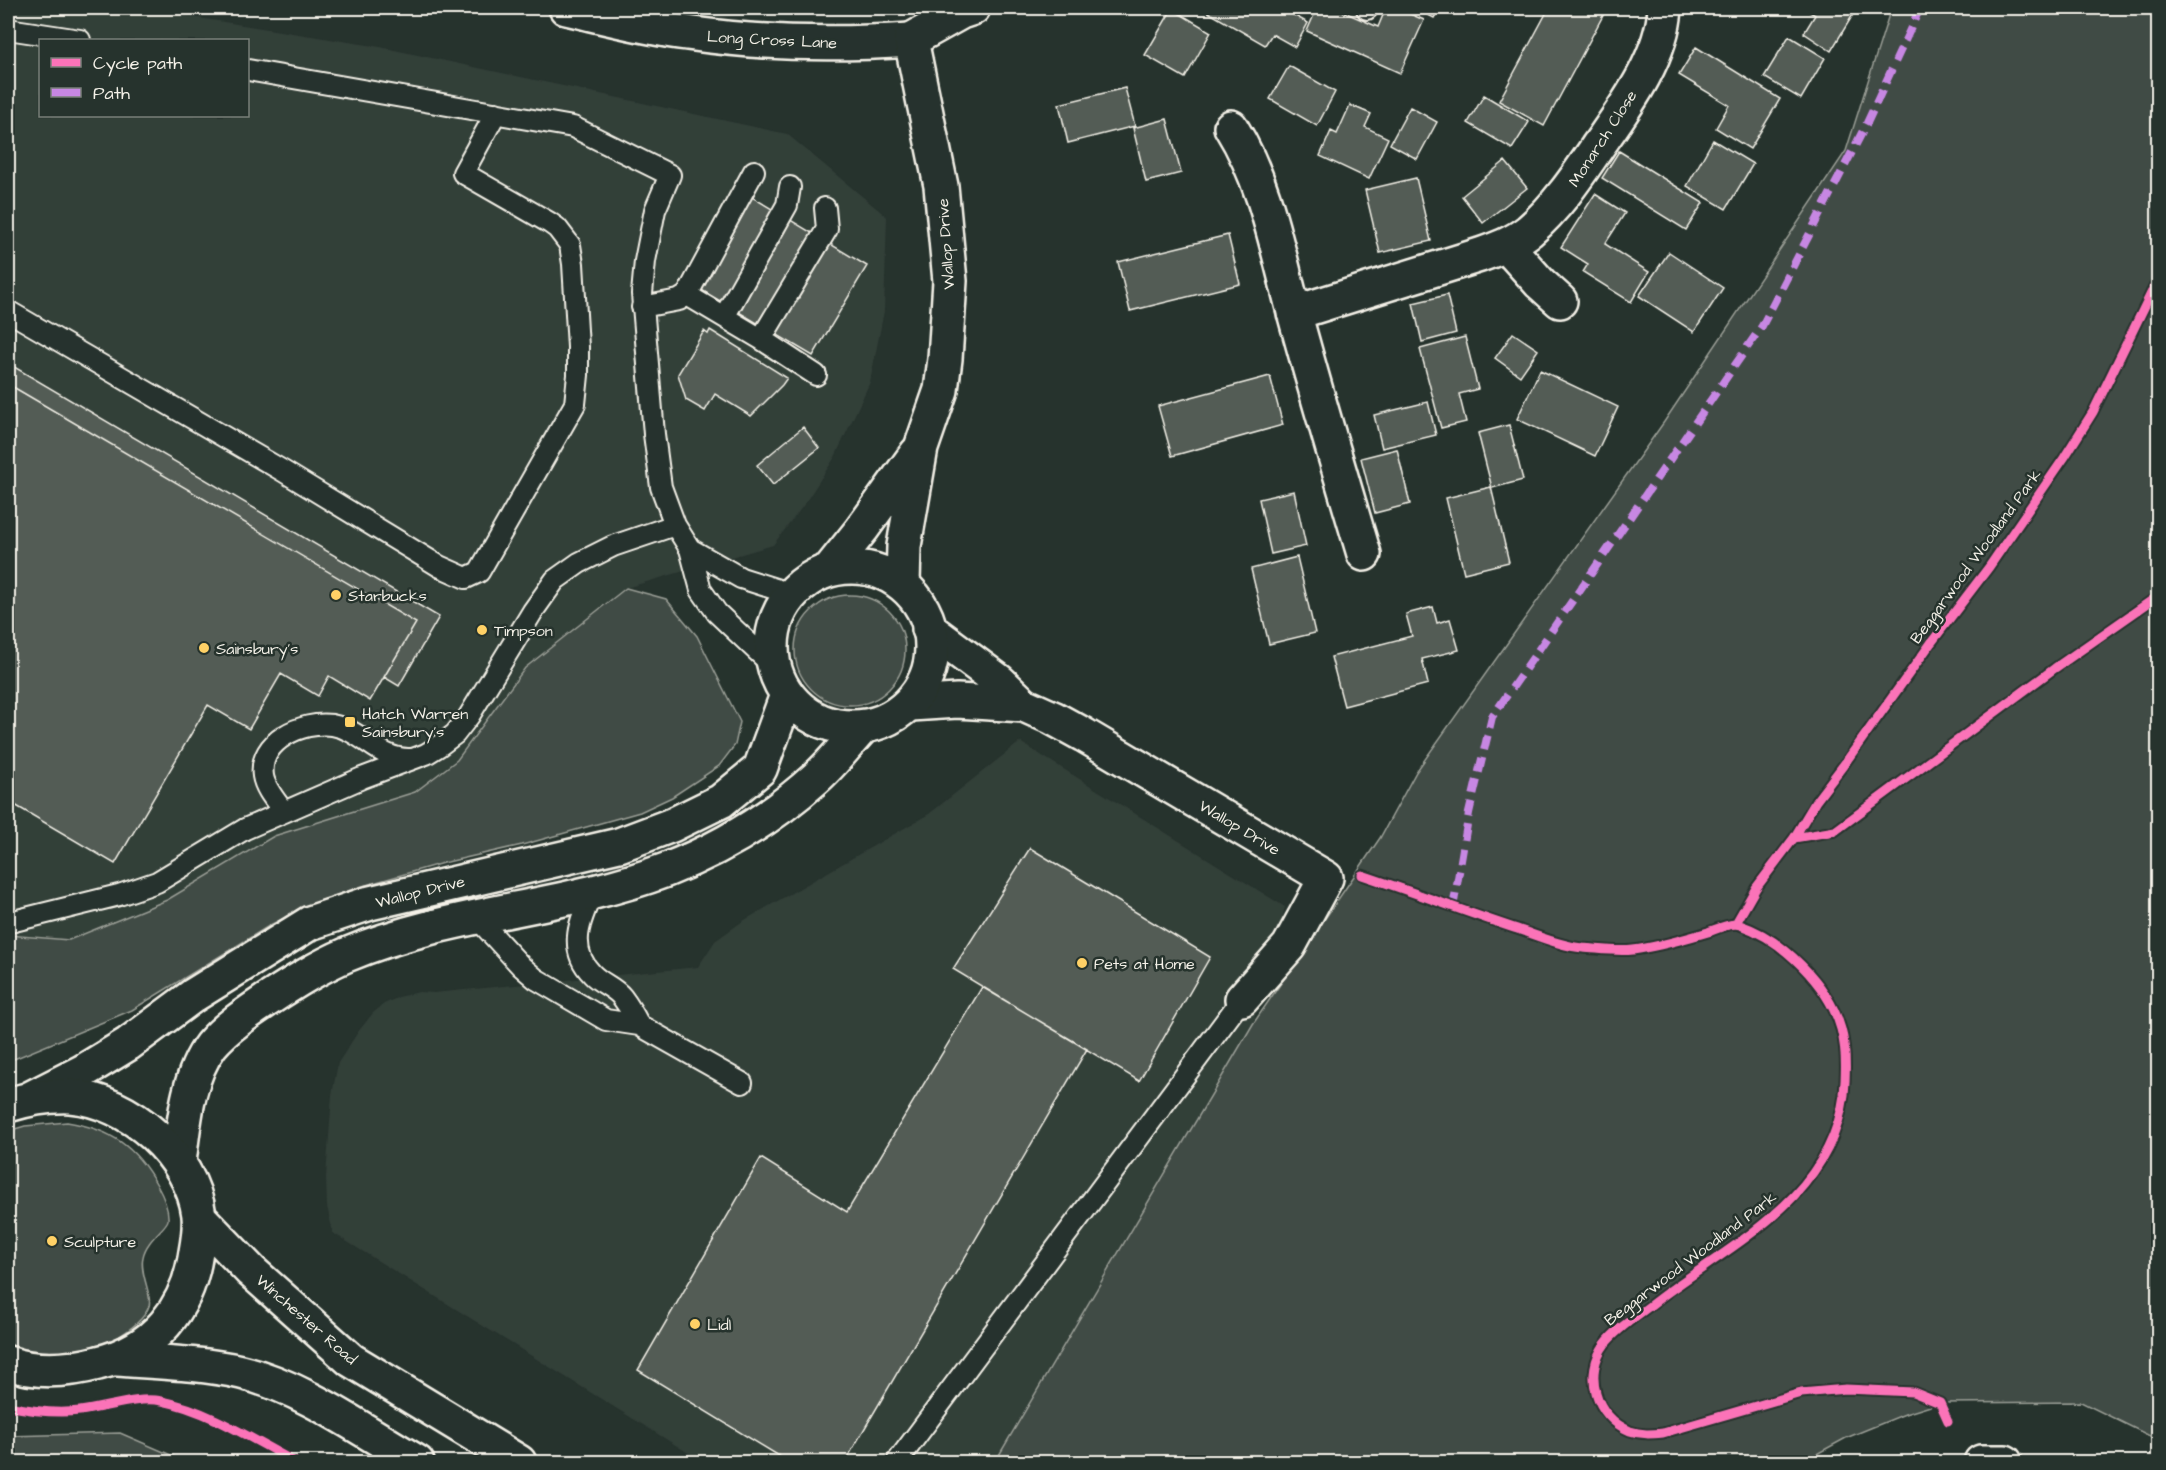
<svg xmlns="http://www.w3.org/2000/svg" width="2166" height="1470" font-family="'Architects Daughter',sans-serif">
	<rect width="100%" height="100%" fill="#26332d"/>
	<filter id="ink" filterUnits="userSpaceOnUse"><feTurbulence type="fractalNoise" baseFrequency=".0167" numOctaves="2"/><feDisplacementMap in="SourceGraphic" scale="12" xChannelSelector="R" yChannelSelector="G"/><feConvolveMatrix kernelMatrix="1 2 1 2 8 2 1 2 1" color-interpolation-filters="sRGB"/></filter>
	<g filter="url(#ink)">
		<path fill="#333f39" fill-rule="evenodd" d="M 8,8 L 136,8 L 380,47 L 787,134 L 887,217 L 884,311 L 870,382 L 835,457 L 803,506 L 773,545 L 626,588 L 525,668 L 457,760 L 415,792 L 274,836 L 167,900 L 69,940 L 8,935 ZM 40,40 L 248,40 L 248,116 L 40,116 Z
			M 1020,742 L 1285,907 L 1253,1024 L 995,1462 L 703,1462 L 333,1233 L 327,1206 L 326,1177 L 332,1095 L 338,1063 L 358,1032 L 373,1013 L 384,1004 L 399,997 L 419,992 L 434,993 L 698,967 L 715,941 L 743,921 L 929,814 Z"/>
		<path fill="#414b45" stroke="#9a9e96" stroke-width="1.5" d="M 1891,8 L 2158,8 L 2158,1440 L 2081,1402 L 1940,1403 L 1905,1414 L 1846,1438 L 1802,1462 L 995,1462 L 1253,1024 L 1380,838 L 1416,772 L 1664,422 L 1846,151 Z
			M 626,588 L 666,599 L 697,636 L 740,722 L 735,745 L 719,766 L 672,797 L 640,812 L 522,845 L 443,863 L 359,887 L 320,901 L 272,924 L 132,1010 L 14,1059 L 8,1059 L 8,935 L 69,940 L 167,900 L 274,836 L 415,792 L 457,760 L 525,668 Z
			M795 650a55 55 0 1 1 110 0a55 55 0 1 1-110 0Z
			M 67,1122 C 111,1129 136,1147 157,1185 C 162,1194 169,1209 168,1220 C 167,1227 146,1240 143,1257 C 139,1273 153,1296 149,1306 C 142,1328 89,1357 67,1358 C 49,1359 25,1352 8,1350 L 8,1131 L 25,1126 Z
			M 120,1433 L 187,1462 L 8,1462 L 8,1436 Z"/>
		<path fill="#525c55" stroke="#f4f1e8" stroke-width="1.5" d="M 1207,8 L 1281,8 L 1308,23 L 1295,47 L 1272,34 L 1265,45 L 1206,11 Z
			M 1317,8 L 1335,8 L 1378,27 L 1386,8 L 1396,8 L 1424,20 L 1400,73 L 1307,31 Z
			M 1415,8 L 1440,8 L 1434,18 Z
			M 1549,8 L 1564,8 L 1572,12 L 1574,8 L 1607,8 L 1544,126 L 1499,101 Z
			M 1803,8 L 1857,8 L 1831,51 L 1804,33 L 1815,15 Z
			M 1172,9 L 1211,32 L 1185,78 L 1145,55 Z
			M 1789,36 L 1825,58 L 1801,99 L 1764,77 Z
			M 1696,47 L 1780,99 L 1750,149 L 1716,128 L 1729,105 L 1679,75 Z
			M 1289,66 L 1335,92 L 1317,126 L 1270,99 Z
			M 1125,88 L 1135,126 L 1068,143 L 1059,104 Z
			M 1484,95 L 1529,122 L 1512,149 L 1468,123 Z
			M 1350,105 L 1371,114 L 1365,127 L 1388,138 L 1369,179 L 1320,156 L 1331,131 L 1337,134 Z
			M 1410,107 L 1437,122 L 1417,159 L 1390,144 Z
			M 1167,119 L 1181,173 L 1146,182 L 1133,128 Z
			M 1713,140 L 1753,164 L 1726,209 L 1687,186 Z
			M 1619,151 L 1703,203 L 1686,230 L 1602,178 Z
			M 1505,161 L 1527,188 L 1483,223 L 1462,196 Z
			M 1416,178 L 1431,241 L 1380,253 L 1365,190 Z
			M 742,191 L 867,266 L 813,356 L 688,282 Z
			M 1595,194 L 1625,213 L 1605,244 L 1649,272 L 1631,302 L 1583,272 L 1588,264 L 1561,247 Z
			M 1228,235 L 1240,284 L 1130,311 L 1118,262 Z
			M 1669,252 L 1723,288 L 1694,332 L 1639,296 Z
			M 1447,295 L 1456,333 L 1422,342 L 1413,303 Z
			M 710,330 L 787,378 L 782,385 L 751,416 L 715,394 L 705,411 L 686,400 L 678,374 L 704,331 L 708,334 Z
			M 1513,333 L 1538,350 L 1520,376 L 1495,358 Z
			M 1465,337 L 1478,389 L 1459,394 L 1466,422 L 1441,428 L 1420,349 Z
			M 8,352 L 13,356 L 9,364 L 439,617 L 399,686 L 384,677 L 416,623 L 8,384 Z
			M 1540,370 L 1618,407 L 1595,456 L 1517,419 Z
			M 1270,376 L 1283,425 L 1172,456 L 1158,406 Z
			M 8,384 L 416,623 L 370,701 L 329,676 L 318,696 L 281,674 L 249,729 L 208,705 L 115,864 L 8,801 Z
			M 1428,402 L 1436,435 L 1382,448 L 1374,415 Z
			M 1509,425 L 1523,480 L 1492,488 L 1478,433 Z
			M 803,427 L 819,448 L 773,485 L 757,465 Z
			M 1397,449 L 1410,504 L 1375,513 L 1361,458 Z
			M 1491,487 L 1509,562 L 1464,573 L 1446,498 Z
			M 1294,491 L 1306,546 L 1271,554 L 1259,499 Z
			M 1297,557 L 1315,633 L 1269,644 L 1251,569 Z
			M 1433,607 L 1437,623 L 1450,619 L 1459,650 L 1422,659 L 1428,684 L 1344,706 L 1331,657 L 1412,636 L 1406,614 Z
			M 1030,848 L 1210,957 L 1139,1081 L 953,969 Z
			M 982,987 L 1087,1049 L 845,1462 L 789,1462 L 638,1370 L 761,1158 L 847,1212 Z"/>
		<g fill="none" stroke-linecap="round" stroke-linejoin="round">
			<defs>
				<path id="service" d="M 1367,9 L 1367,8
					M 8,29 L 80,40
					M 248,70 L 573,127 L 670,175 L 655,210 L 645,261 L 642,294 L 654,434 L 661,487 L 675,525 L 690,549 L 701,590 L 717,613 L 773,666
					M 687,295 L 724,317 L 787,205 L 790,187
					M 642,307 L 679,300 L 687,295 L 754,171
					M 8,311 L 283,471 L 439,566 L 466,578 L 479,572 L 575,404 L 578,375 L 578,347 L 573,264 L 570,245 L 557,228 L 550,223 L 463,173 L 496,113
					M 724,317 L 761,339
					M 816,375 L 761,339 L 827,229 L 825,208
					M 690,549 L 741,578 L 791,594
					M 284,812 C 276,801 265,789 263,776 C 258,741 302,721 332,725 C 363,730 379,761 411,759
					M 593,892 C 580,919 567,949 592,974 C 600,983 614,987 622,997 C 628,1005 634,1015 639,1025
					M 477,918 L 521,966 L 536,979 L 606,1020 L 639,1025 L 742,1083
					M 8,920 L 10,922 L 119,895 L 157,882 L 245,829 L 362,778 L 426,754 L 439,746 L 455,734 L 469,716 L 533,611 L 555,580 L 579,563 L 613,546 L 675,525
					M 897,1462 L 1242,999"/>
				<path id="minor" d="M 566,8 C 605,17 646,28 687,33 C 761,44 836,45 911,40
					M 1231,127 C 1266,183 1277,249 1294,312 C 1316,393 1340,474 1364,554
					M 1506,245 L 1540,283 L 1560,301
					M 1294,313 L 1480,255 C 1497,249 1514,243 1529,231 C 1557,207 1577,177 1598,146 C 1626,106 1662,58 1665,8
					M 929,629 L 999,681 L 1024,705 L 1053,718 L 1084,735 L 1326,878 L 1289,946 L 1242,999
					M 911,704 L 957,701 L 1024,705"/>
				<path id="tertiary" d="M772 647a80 80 0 1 1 160 0a80 80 0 1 1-160 0Z
					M 830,569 L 862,529 L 917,453
					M 903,583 L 904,546 L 921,448 L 941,390 L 945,359 L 950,281 L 941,186 L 911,40 L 961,12 L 973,8
					M 31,1098 L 82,1072 L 128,1044 L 194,995 L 310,923 L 370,903 L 619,845 L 672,825 L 721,801 L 760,769 L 787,695
					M 179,1162 C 184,1123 187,1077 211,1045 C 226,1027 249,1012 267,1000 C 293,983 318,967 346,955 C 448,912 563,909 666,870 C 720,849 773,817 816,778 C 833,763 847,744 862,728
					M 1981,1462 L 2005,1462"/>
				<path id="primary" d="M 8,1105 C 28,1099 48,1095 70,1096 C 130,1101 191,1155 199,1215 C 200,1227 198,1241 196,1252 C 188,1309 154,1350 98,1363 C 68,1371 37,1373 8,1363
					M 199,1217 L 251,1271 L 351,1360 L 519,1462
					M 117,1359 C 158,1362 201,1363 241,1372 C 303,1387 363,1431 417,1462"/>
			</defs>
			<use href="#service" stroke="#f4f1e8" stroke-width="24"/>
			<use href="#minor" stroke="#f4f1e8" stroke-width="38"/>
			<use href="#tertiary" stroke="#f4f1e8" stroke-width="38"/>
			<use href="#primary" stroke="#f4f1e8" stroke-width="38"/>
			<use href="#service" stroke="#26332d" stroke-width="20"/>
			<use href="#minor" stroke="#26332d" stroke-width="33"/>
			<use href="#tertiary" stroke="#26332d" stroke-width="33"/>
			<use href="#primary" stroke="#26332d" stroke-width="33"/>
			<path stroke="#c787e3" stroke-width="8" stroke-dasharray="15 8" stroke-linecap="butt" d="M 1453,908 L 1469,813 L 1492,717 L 1762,326 L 1867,123 L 1920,8"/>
			<defs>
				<path id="cycleway" d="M 1794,838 L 1835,831 L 2055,668 L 2158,596
					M 1362,875 C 1413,892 1463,911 1514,928 C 1536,935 1560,946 1583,948 C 1599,949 1617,952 1633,950 C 1658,947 1684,939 1708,932 C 1717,929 1731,922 1740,925 C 1782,939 1829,985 1841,1029 C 1847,1050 1846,1074 1844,1095 C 1830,1200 1732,1243 1656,1301 C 1640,1314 1618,1327 1605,1344 C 1583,1373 1595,1417 1630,1431 C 1641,1435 1652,1434 1663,1433 L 1801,1393 L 1846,1389 L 1913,1392 L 1940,1403 L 1948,1421
					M 1736,923 L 1756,888 L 1794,838 L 1816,801 L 1845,763 L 1931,643 L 1989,567 L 2064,458 L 2093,412 L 2158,279
					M 8,1406 C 32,1411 56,1414 80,1411 C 106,1408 137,1396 162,1401 C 208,1410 255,1441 295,1462"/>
			</defs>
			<use href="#cycleway" stroke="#26332d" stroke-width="13"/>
			<use href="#cycleway" stroke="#fb73b8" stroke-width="9"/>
		</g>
	</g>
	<g fill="#ffd166" stroke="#26332d" stroke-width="2">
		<circle cx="336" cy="595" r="6"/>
		<circle cx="482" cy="630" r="6"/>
		<circle cx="204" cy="648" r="6"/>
		<rect x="344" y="716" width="12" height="12" rx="3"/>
		<circle cx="1082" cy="963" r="6"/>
		<circle cx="52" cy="1241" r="6"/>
		<circle cx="695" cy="1324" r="6"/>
	</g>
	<g text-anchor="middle" stroke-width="5" stroke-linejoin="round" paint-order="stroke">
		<g font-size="16" fill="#f4f1e8" stroke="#26332d">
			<text transform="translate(772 39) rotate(3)" y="6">Long Cross Lane</text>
			<text transform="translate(1602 138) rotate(-57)" y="6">Monarch Close</text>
			<text transform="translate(945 244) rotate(-94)" y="6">Wallop Drive</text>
			<text transform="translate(1975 556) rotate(-54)" y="6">Beggarwood Woodland Park</text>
			<text transform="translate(1240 827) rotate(31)" y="6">Wallop Drive</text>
			<text transform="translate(420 891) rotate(-14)" y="6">Wallop Drive</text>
			<text transform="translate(1690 1258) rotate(-37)" y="6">Beggarwood Woodland Park</text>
			<text transform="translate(307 1319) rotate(41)" y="6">Winchester Road</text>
		</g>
		<g font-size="16" fill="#f4f1e8" stroke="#26332d" text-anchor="start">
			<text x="348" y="601">Starbucks</text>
			<text x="494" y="636">Timpson</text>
			<text x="216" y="654">Sainsbury's</text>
			<text x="362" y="719">Hatch Warren<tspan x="362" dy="18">Sainsbury's</tspan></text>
			<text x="1094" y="969">Pets at Home</text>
			<text x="64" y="1247">Sculpture</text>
			<text x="707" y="1330">Lidl</text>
		</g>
	</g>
	<rect width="2166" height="1470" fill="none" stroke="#26332d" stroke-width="30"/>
	<rect x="15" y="15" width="2136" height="1440" fill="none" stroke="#f4f1e8" stroke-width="2" filter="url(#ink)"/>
	<rect x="39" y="39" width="210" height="78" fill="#26332d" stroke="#787f78" stroke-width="1.5"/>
	<rect x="51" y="58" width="30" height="9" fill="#fb73b8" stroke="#787f78" stroke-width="1.5"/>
	<text x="93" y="69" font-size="18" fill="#f4f1e8">Cycle path</text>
	<rect x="51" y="88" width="30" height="9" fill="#c787e3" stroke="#787f78" stroke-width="1.5"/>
	<text x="93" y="99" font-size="18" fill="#f4f1e8">Path</text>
</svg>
